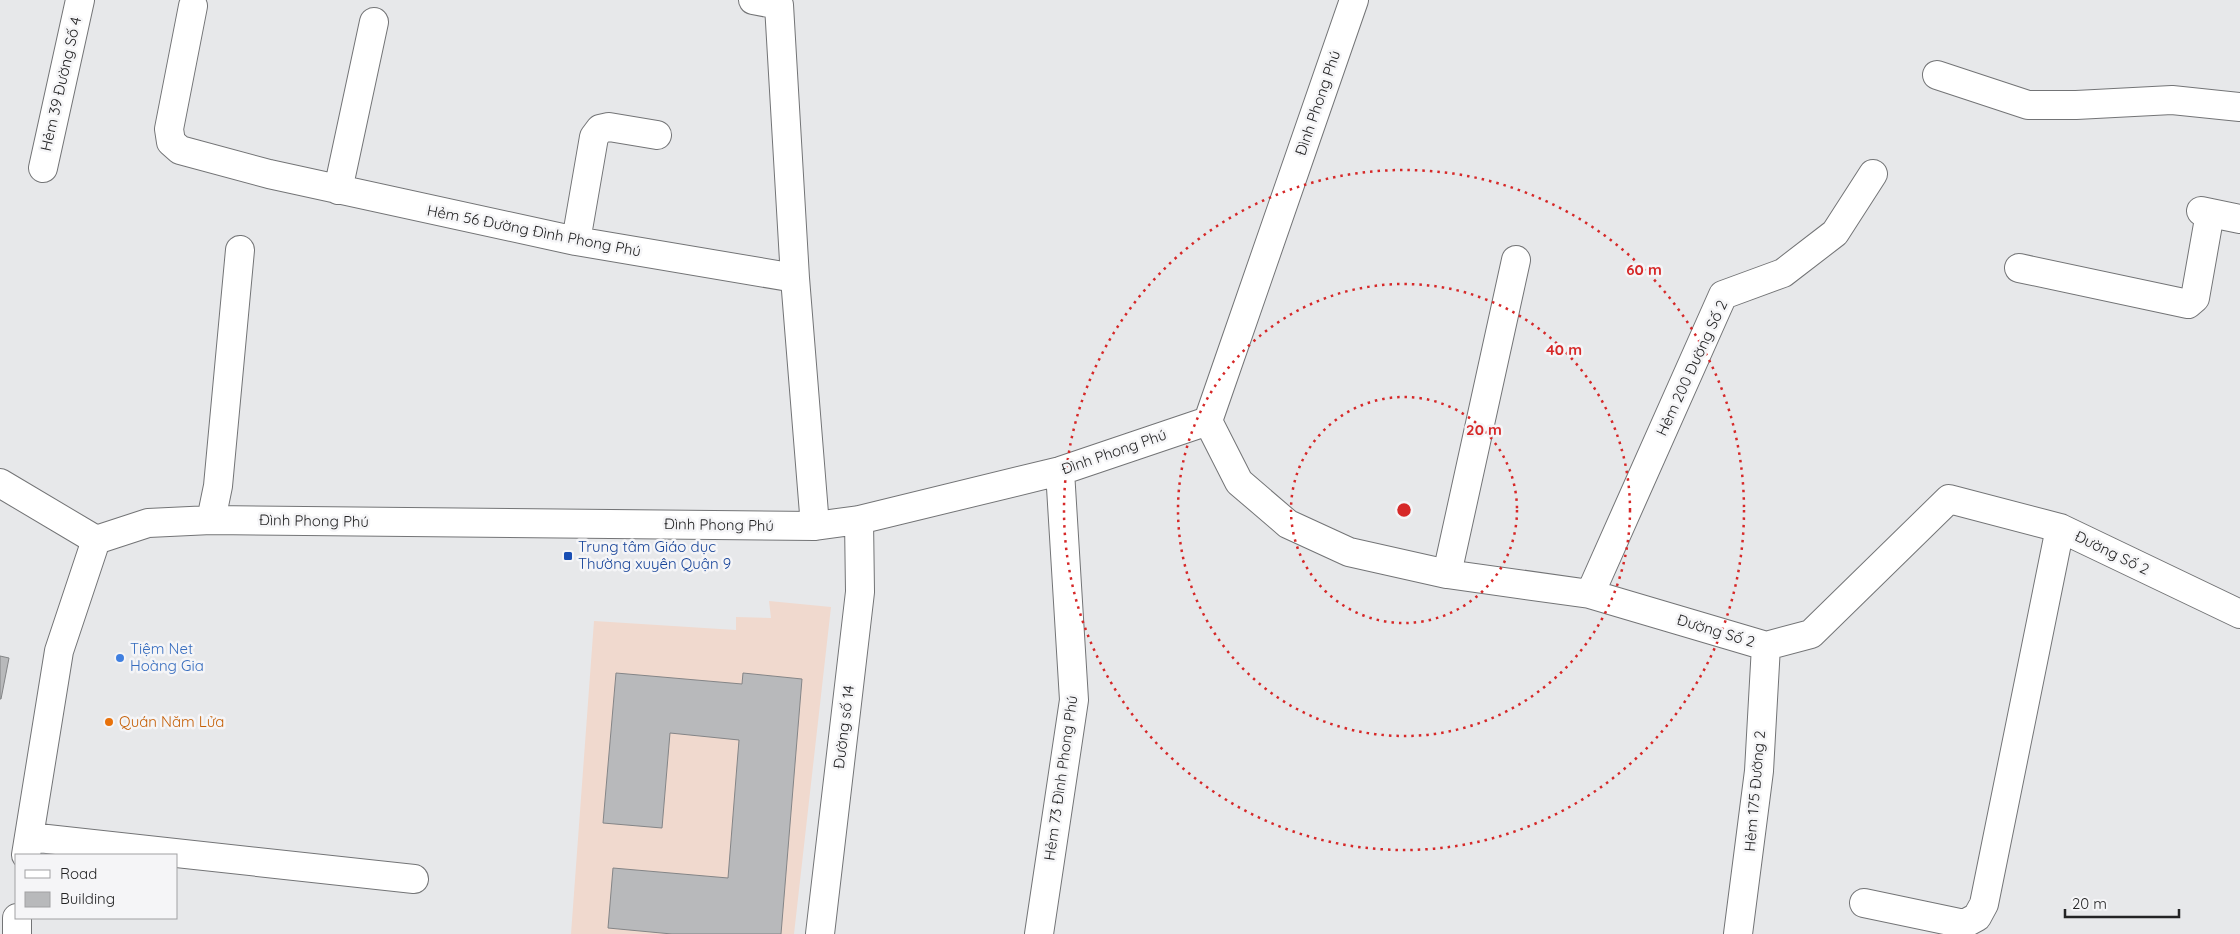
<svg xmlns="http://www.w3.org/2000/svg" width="2240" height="934" font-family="Quicksand,sans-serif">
	<rect width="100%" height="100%" fill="#e7e8ea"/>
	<path fill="#f0d9ce" d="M 769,601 L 831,607 L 794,934 L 571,934 L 594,621 L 736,630 L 736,617 L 771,618 Z"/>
	<path fill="#b8b9bb" stroke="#848587" d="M 0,656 L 9,658 L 1,699 L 0,699 Z
		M 616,673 L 742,684 L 743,673 L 802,679 L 781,934 L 672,934 L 608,928 L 613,868 L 728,878 L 739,740 L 670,733 L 662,828 L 603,823 Z"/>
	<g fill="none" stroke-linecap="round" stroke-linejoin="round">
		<defs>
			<path id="minor" d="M 753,0 L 779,5 L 795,278 L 815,526
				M 193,6 L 169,129 L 171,142 L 180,150 L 269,174 L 576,241 L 795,278
				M 1937,75 L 2028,105 L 2076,105 L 2172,100 L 2240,107
				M 43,168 L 80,0
				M 338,190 L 374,22
				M 2201,211 L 2240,219
				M 576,241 L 594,137 L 600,129 L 609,127 L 657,135
				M 2019,268 L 2188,304 L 2195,298 L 2210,213
				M 1208,421 L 1239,482 L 1288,524 L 1349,552 L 1447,574 L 1590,594 L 1766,646 L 1811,634 L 1949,499 L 2060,528 L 2240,614
				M 1208,421 L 1354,0
				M 0,483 L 96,540
				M 211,520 L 218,486 L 240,250
				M 96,540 L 148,523 L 211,520 L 815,526 L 859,520 L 1060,471 L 1208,421
				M 1447,574 L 1516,260
				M 1590,594 L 1723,295 L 1783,273 L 1835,233 L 1873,174
				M 29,837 L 414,879
				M 26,855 L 59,651 L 96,540
				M 1864,903 L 1964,924 L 1977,917 L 1984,904 L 2060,528
				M 17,934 L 17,918
				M 820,934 L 860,592 L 859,520
				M 1039,934 L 1074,700 L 1060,471
				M 1738,934 L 1759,771 L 1766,646"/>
		</defs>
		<use href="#minor" stroke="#737476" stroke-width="30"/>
		<use href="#minor" stroke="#fff" stroke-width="28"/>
	</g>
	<g fill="none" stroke="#d62828" stroke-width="2.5" stroke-dasharray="2.5 5">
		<circle cx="1404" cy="510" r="113"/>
		<circle cx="1404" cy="510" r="226"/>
		<circle cx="1404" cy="510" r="340"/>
	</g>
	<rect fill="#1a4fb4" stroke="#f5f5f7" stroke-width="2" x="563" y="551" width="10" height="10" rx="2.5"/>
	<circle fill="#3f7fe0" stroke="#f5f5f7" stroke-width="2" cx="120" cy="658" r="5"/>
	<circle fill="#e8710a" stroke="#f5f5f7" stroke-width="2" cx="109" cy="722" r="5"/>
	<g text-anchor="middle" stroke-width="5" stroke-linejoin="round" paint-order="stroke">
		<g font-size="15" fill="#232324" stroke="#f5f5f7">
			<text transform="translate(61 84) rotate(-77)" y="5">Hẻm 39 Đường Số 4</text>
			<text transform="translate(1318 103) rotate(-71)" y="5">Đình Phong Phú</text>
			<text transform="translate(534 231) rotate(11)" y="5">Hẻm 56 Đường Đình Phong Phú</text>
			<text transform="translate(1692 368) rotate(-65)" y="5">Hẻm 200 Đường Số 2</text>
			<text transform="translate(1114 452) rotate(-19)" y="5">Đình Phong Phú</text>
			<text transform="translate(314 521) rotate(1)" y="5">Đình Phong Phú</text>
			<text transform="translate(719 525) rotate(1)" y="5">Đình Phong Phú</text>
			<text transform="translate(2112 553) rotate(26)" y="5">Đường Số 2</text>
			<text transform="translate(1716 631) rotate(17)" y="5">Đường Số 2</text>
			<text transform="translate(844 727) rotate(-83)" y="5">Đường số 14</text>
			<text transform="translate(1061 778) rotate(-82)" y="5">Hẻm 73 Đình Phong Phú</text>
			<text transform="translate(1755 791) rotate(-85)" y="5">Hẻm 175 Đường 2</text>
		</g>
		<g font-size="15" fill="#164399" stroke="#f5f5f7" text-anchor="start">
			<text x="578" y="552">Trung tâm Giáo dục<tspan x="578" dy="17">Thường xuyên Quận 9</tspan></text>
		</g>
		<g font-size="15" fill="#366cbe" stroke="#f5f5f7" text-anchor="start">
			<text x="130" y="654">Tiệm Net<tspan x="130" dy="17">Hoàng Gia</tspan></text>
		</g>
		<g font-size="15" fill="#c56008" stroke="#f5f5f7" text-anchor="start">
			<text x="119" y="727">Quán Năm Lửa</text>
		</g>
	</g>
	<circle cx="1404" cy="510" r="8" fill="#d62828" stroke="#f5f5f7" stroke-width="2.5"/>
	<g font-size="15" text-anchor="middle" font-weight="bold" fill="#d62828" stroke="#f5f5f7" stroke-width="5" stroke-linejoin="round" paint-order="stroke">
		<text x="1644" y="275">60 m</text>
		<text x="1564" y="355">40 m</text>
		<text x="1484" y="435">20 m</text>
	</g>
	<rect x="15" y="854" width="162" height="65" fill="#f5f5f7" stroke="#a1a1a3"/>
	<rect x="25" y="870" width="25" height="8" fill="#ffffff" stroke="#a1a1a3"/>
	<text x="60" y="879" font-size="15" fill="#232324">Road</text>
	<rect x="25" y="892" width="25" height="15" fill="#b8b9bb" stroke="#a1a1a3"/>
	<text x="60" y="904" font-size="15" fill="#232324">Building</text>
	<path d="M2065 909v8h114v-8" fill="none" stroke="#232324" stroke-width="2.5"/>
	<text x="2072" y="909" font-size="15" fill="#232324" stroke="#f5f5f7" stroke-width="4" paint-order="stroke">20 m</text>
</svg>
